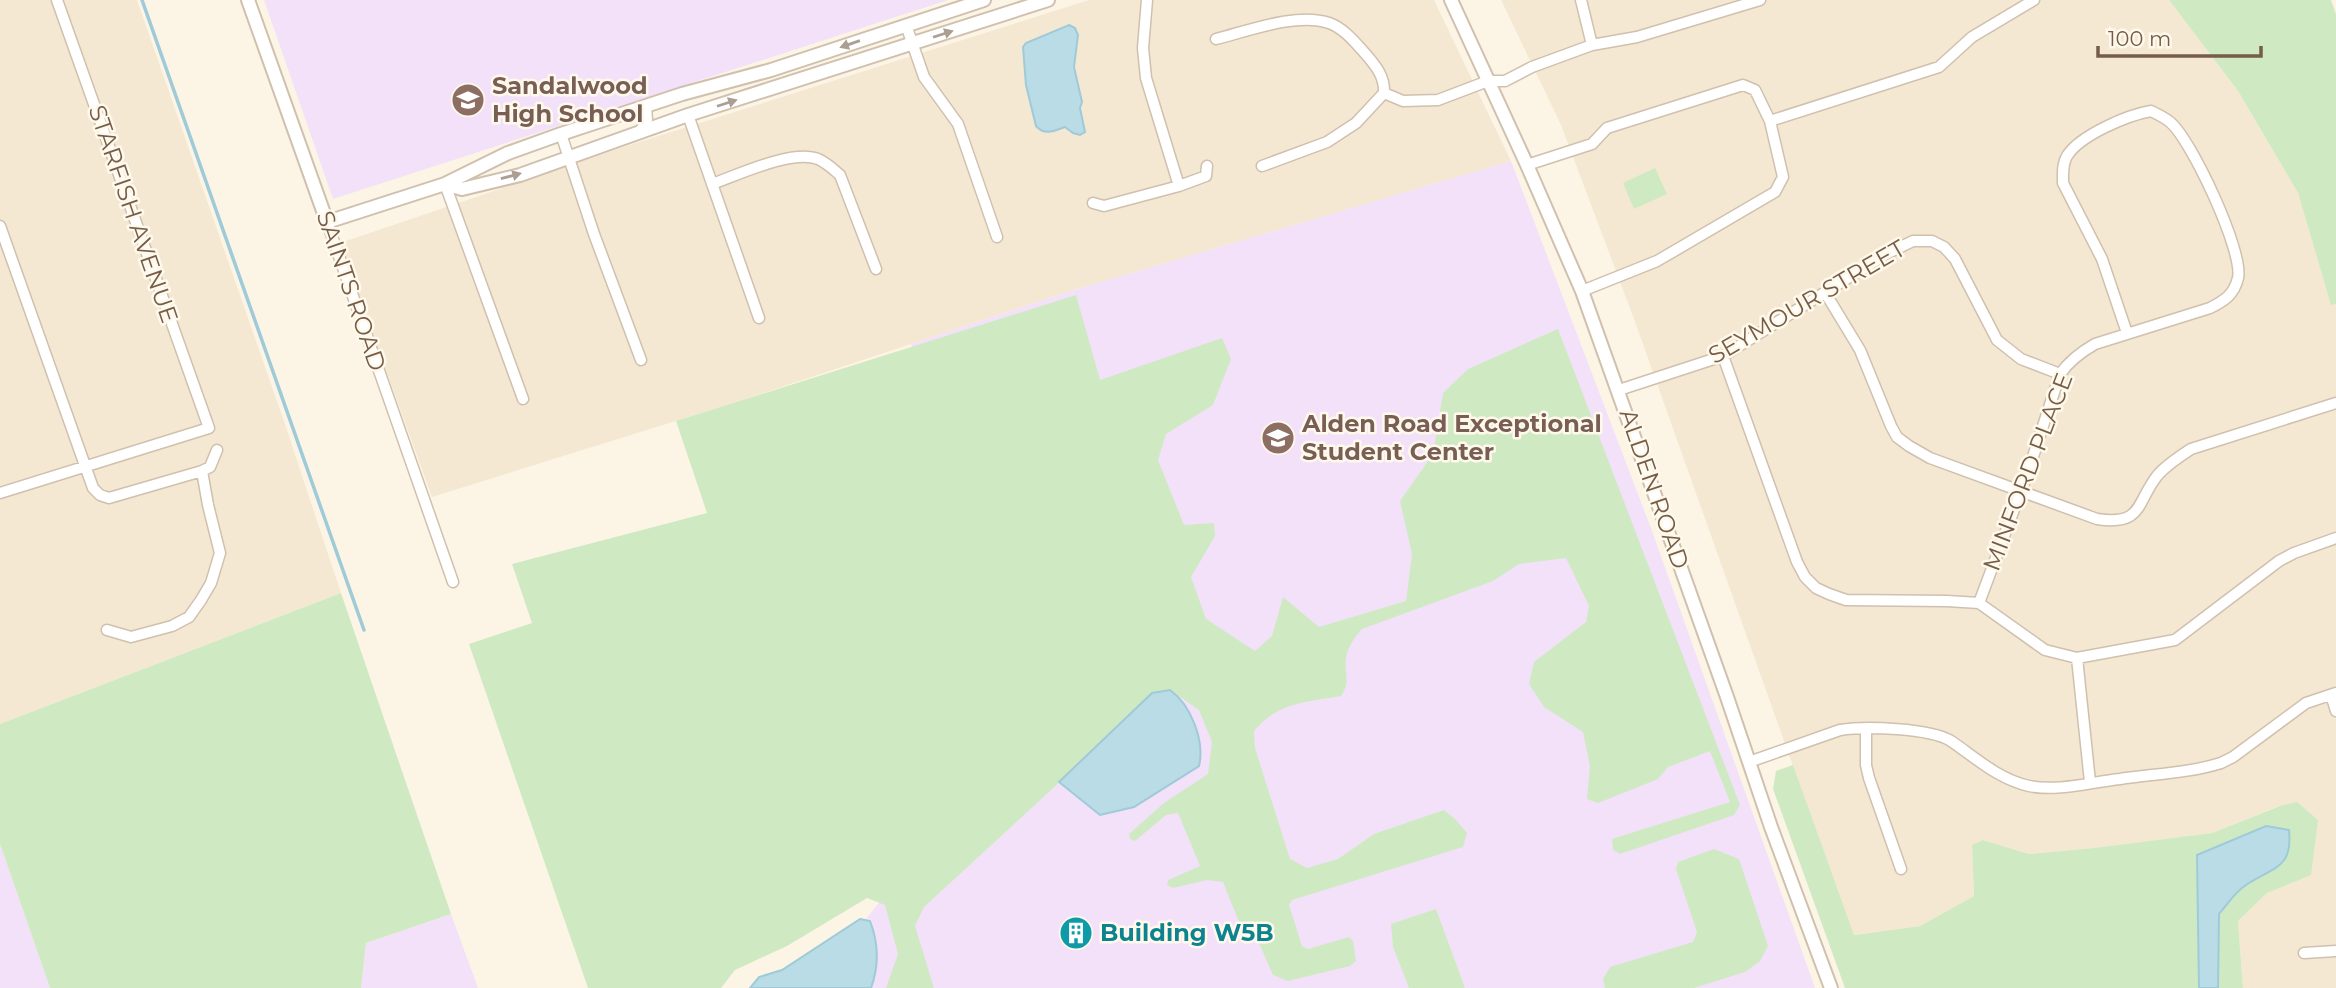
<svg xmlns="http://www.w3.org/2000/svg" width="2336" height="988" font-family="Montserrat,sans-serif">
	<rect width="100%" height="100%" fill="#fcf5e5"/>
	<path fill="#f4e8d3" d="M 0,0 L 137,0 L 285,424 L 341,593 L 0,724 Z
		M 1089,0 L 1434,0 L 1511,161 L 1074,290 L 724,406 L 432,497 L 340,243 L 630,145 Z
		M 1501,0 L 2169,0 L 2238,91 L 2298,193 L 2331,304 L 2336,304 L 2336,988 L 2243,988 L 2238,921 L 2267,893 L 2311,874 L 2279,806 L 2212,833 L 2093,848 L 2029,854 L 1983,840 L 1972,846 L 1974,896 L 1920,926 L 1853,935 L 1634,319 L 1561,125 Z"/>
	<path fill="#f2e1f9" d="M 264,0 L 948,0 L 333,199 Z
		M 1511,161 L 1652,531 L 1815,988 L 812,988 L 1023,719 L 911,344 L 1074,290 Z
		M 0,844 L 50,988 L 0,988 Z
		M 451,914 L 478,988 L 361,988 L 366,943 Z"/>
	<path fill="#cfeac3" d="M 2169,0 L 2331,0 L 2336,14 L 2336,304 L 2331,305 L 2298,193 L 2238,91 Z
		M 1655,168 L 1667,194 L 1634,209 L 1623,183 Z
		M 1076,295 L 1100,380 L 1222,338 L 1231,359 L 1213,405 L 1166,434 L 1158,460 L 1184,525 L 1214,523 L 1215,536 L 1191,577 L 1206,619 L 1255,651 L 1272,636 L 1283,597 L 1319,627 L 1406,601 L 1412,554 L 1400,501 L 1433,454 L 1443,393 L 1468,369 L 1558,329 L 1740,805 L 1734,815 L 1620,854 L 1613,850 L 1612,839 L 1730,802 L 1710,751 L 1668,767 L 1658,779 L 1598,803 L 1587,799 L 1590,766 L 1583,732 L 1544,707 L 1529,684 L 1534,662 L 1586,622 L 1589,606 L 1566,558 L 1519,564 L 1493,581 L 1362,629 C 1354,638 1348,647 1346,658 C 1344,674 1351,681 1341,696 C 1307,702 1278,702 1254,731 L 1255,748 L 1290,859 L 1307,868 L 1338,859 L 1374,834 L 1444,810 L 1455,819 L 1467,833 L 1463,847 L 1292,900 L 1289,905 L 1302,946 L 1308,949 L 1349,937 L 1353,941 L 1356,961 L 1350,966 L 1288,981 L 1273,975 L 1255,934 L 1241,927 L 1223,882 L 1207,880 L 1173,888 L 1167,885 L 1168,880 L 1200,866 L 1178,813 L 1166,815 L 1135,841 L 1130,839 L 1129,834 L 1164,803 L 1208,774 L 1212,742 L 1199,710 L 1170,690 L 1152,693 L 1050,791 L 924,907 L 915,926 L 934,988 L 886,988 L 898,954 L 885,905 L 867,898 L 787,946 L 735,970 L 721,988 L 588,988 L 469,644 L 532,623 L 512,564 L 707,513 L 676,421 Z
		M 341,593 L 451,914 L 366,943 L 361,988 L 50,988 L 0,844 L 0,724 Z
		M 1793,765 L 1854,935 L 1920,926 L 1974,896 L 1972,845 L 1983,840 L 2029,854 L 2093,848 L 2212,833 L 2280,806 L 2297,802 L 2318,820 L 2311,875 L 2267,893 L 2238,921 L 2243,988 L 2218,988 L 2219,914 L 2243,887 L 2279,866 L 2197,855 L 2199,988 L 1845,988 L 1773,789 L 1776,771 Z
		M 1714,849 L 1739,859 L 1768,946 L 1760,961 L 1745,972 L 1694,988 L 1605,988 L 1603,979 L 1610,967 L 1693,942 L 1697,932 L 1676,869 L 1678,862 Z
		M 1436,909 L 1465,988 L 1409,988 L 1393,947 L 1391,924 Z"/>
	<path fill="#b9dce6" stroke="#9fcad8" stroke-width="2" d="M 1069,25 L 1075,28 L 1078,35 L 1074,67 L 1082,102 L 1080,108 L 1085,132 L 1080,135 L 1073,133 L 1065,127 C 1054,131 1045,136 1036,126 L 1026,85 L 1023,47 L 1026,43 Z
		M 1170,690 C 1191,705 1205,741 1199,766 L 1134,807 L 1100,815 L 1059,782 L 1152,693 Z
		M 2266,826 L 2289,830 C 2293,869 2273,867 2246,885 C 2235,892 2227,905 2219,914 L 2218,988 L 2199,988 L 2197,855 Z
		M 860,919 L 870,921 C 879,944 879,966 871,988 L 750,988 L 759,977 L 782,970 Z"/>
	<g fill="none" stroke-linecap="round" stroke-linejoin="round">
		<path stroke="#9fcad8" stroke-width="3.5" d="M 142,0 L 364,630"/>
		<defs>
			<path id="minor" d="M 1147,0 L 1143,48 L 1146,78 L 1179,186
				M 1581,0 L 1592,45
				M 906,25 L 924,77 L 958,124 L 997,237
				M 1216,39 C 1248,31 1297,12 1329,23 C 1343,28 1353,40 1363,51 C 1374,64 1385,75 1384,93
				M 1384,93 L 1403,101 L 1438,100 L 1488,81 L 1505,81 L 1532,67 L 1592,45 L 1637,37 L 1760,0
				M 688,115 L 759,318
				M 1770,121 L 1939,67 L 1972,37 L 2034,0
				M 639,133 L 647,120 L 646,106
				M 561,134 L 594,234 L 641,360
				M 1527,165 L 1592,144 L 1607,128 L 1743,85 L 1755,90 L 1770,121 L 1783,177 L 1775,192 L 1657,261 L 1582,291
				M 1262,166 L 1327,142 L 1356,123 L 1384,93
				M 445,184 L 523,399
				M 712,184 C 738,175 792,149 818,159 C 827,163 833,169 840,175 L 876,269
				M 1093,203 L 1104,206 L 1179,186 L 1206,176 L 1207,166
				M 327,222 L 453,582
				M 0,226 L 93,488 L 100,495 L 109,498 L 202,471 L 210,467 L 217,450
				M 1826,294 L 1860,350 L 1891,426 L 1897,437 L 1909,446 L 1930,458 L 2097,519 C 2143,526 2136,503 2157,476 C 2166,465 2179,457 2191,449 L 2336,403
				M 1723,356 L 1797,562 L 1805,577 L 1816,588 L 1829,594 L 1846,600 L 1947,601 L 1979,603 L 2045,650 L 2077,658 L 2175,640 L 2279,561 L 2294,553 L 2336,538
				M 1619,390 L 1723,356 L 1888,253 L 1913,241 L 1932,241 L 1944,247 L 1955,259 L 1997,340 L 2021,359 L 2060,374
				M 0,493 L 209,428 L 57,0
				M 1979,603 L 2028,472 L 2060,374 C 2070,360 2081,352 2095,344 L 2210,308 C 2224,301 2234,295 2238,278 C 2244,252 2191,139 2170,122 C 2164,117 2157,114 2151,111 C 2128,115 2080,135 2067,156 C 2062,164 2063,174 2063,183 L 2102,259 L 2127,333
				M 107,630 L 131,637 L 172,626 L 189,617 L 201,600 L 211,583 L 220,553 L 208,505 L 202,471
				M 2077,658 L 2090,782
				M 2331,695 L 2336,711
				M 1866,729 L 1866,765 L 1869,778 L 1901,869
				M 1749,762 L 1840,730 C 1865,726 1930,728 1951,741 C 1976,758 1998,779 2029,786 C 2058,792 2091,782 2120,779 C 2153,774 2189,773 2221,763 L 2233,757 L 2306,703 L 2336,693
				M 2304,953 L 2336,951"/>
			<path id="tertiary" d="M 248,0 L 327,222 L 445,184 L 508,153 L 561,134 L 682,94 L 771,70 L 984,0
				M 1451,0 L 1527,165 L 1582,291 L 1727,697 L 1771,827 L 1831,988
				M 445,184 L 462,189 L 520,175 L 688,115 L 1048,0"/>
		</defs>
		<use href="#minor" stroke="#d0c0ae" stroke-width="13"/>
		<use href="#tertiary" stroke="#d0c0ae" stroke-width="16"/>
		<use href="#minor" stroke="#fff" stroke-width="10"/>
		<use href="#tertiary" stroke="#fff" stroke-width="12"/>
	</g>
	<defs><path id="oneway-solid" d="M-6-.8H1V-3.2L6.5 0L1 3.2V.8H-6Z" transform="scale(1.75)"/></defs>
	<g fill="#ac9e92">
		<use href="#oneway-solid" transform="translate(943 34) rotate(-18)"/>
		<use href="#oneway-solid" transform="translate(850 44) rotate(161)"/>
		<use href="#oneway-solid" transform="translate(727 103) rotate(-18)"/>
		<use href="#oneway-solid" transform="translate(511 176) rotate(-15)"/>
	</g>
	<defs>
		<symbol id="school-disc" viewBox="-11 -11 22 22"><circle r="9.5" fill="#8d6e63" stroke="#fff9eb"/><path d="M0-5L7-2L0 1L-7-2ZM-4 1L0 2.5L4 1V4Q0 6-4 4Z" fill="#fff"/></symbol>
		<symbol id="building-disc" viewBox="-11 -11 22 22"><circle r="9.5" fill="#0f9aa8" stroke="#fff9eb"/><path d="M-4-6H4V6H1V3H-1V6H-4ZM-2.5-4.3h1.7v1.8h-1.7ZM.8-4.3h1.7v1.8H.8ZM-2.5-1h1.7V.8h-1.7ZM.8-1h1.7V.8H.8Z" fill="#fff"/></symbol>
	</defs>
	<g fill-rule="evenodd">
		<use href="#school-disc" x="449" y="81" width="38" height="38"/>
		<use href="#school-disc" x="1259" y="419" width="38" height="38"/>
		<use href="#building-disc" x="1057" y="914" width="38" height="38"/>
	</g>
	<g text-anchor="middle" stroke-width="5" stroke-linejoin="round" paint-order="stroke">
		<g font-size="24" font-weight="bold" fill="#785e54" stroke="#fff9eb" text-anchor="start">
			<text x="492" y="94">Sandalwood<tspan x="492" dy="28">High School</tspan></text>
			<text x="1302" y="432">Alden Road Exceptional<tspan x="1302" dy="28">Student Center</tspan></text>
		</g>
		<g font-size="24" fill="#755d4a" stroke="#fff9eb">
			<text transform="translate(133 214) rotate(71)" y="8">STARFISH AVENUE</text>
			<text transform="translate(351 291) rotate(71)" y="8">SAINTS ROAD</text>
			<text transform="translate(1807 302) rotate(-30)" y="8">SEYMOUR STREET</text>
			<text transform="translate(2028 472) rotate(-69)" y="8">MINFORD PLACE</text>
			<text transform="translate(1654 489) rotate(71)" y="8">ALDEN ROAD</text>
		</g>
		<g font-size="24" font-weight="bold" fill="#0d838f" stroke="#fff9eb" text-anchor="start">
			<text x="1100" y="941">Building W5B</text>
		</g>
	</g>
	<path d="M2098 46v10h163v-10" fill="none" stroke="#755d4a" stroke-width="3.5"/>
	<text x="2108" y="46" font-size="21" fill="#755d4a" stroke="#fff9eb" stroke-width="5" paint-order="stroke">100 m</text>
</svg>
